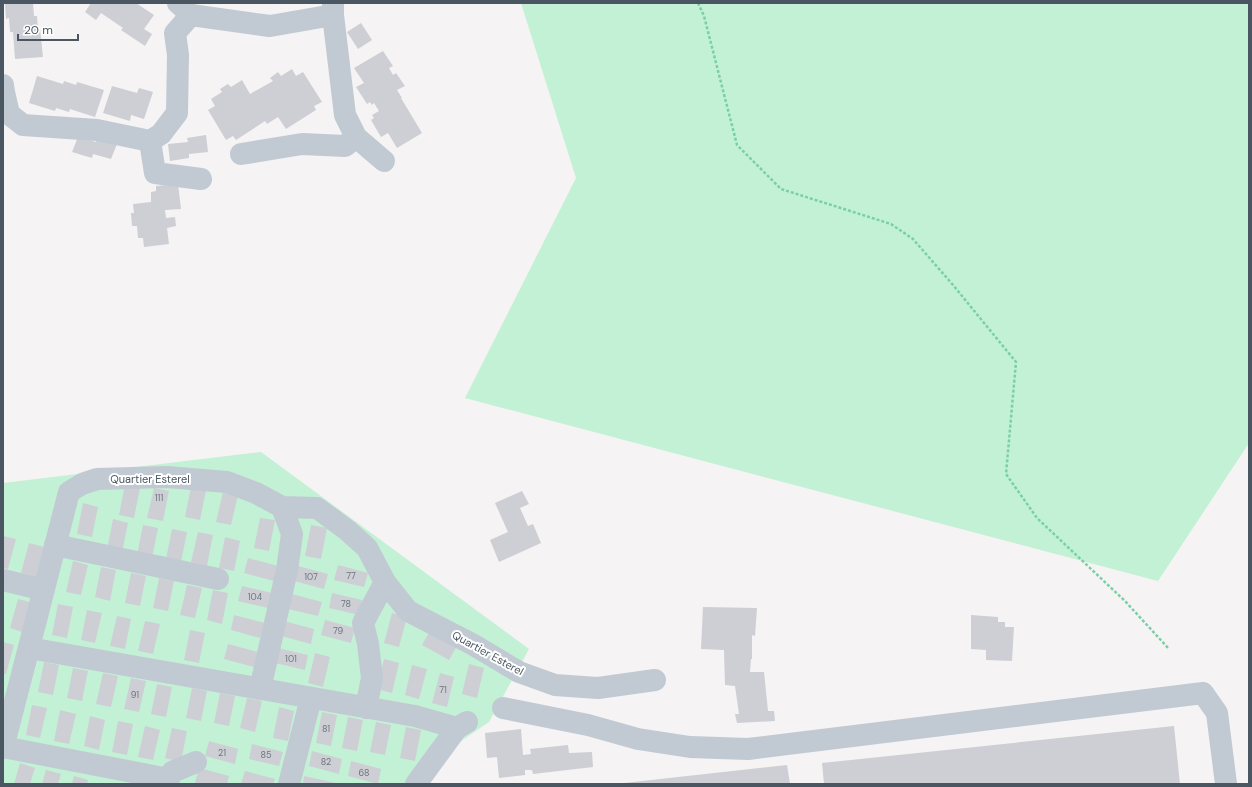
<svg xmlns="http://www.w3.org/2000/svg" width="1252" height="787" font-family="'DM Sans',sans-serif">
	<rect width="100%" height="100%" fill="#f5f3f3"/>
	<path fill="#c3f1d5" d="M 521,3 L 1249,3 L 1249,443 L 1158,581 L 465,398 L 576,178 Z
		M 261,452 L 529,649 L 489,722 L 408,777 L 408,784 L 3,784 L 3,483 Z"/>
	<path fill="#cdcfd5" d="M 5,3 L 33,3 L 34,16 L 37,16 L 38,30 L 40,29 L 43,57 L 15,59 L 13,32 L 10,32 L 9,18 L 6,19 Z
		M 91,3 L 136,3 L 154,15 L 144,29 L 152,34 L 145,46 L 121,30 L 123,28 L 101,13 L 96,20 L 85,12 Z
		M 361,23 L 372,40 L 358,49 L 347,32 Z
		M 383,51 L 393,66 L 389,68 L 393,75 L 396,73 L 405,86 L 397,90 L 402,98 L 401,98 L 422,133 L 397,148 L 388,133 L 381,137 L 371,120 L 374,118 L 372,115 L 379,111 L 374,103 L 372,105 L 370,102 L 367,104 L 356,87 L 364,83 L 354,68 Z
		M 292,69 L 296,76 L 303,72 L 322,102 L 314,106 L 316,110 L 286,129 L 278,117 L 267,124 L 265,121 L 236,140 L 233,136 L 226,140 L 208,110 L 215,106 L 211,99 L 222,92 L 220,89 L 228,84 L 231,87 L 242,80 L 250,94 L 273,81 L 270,78 L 278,72 L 281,76 Z
		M 37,76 L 63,84 L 64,81 L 76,85 L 77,82 L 104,90 L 95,117 L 70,109 L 69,112 L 56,108 L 55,111 L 29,103 Z
		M 112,86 L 137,93 L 139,88 L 153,92 L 144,119 L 131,115 L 130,121 L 103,113 Z
		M 206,135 L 208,152 L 189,154 L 189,158 L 170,161 L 168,144 L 188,142 L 187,138 Z
		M 78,137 L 96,142 L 97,138 L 117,144 L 111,159 L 93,154 L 92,158 L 72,152 Z
		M 178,184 L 181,209 L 165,210 L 166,218 L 175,217 L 176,226 L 167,228 L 169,244 L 144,247 L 143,238 L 138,238 L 137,226 L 132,226 L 131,213 L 134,213 L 133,204 L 151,202 L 151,192 L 156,191 L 156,186 Z
		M 125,484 L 140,488 L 134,518 L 119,515 Z
		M 191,487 L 206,490 L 200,520 L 185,517 Z
		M 154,488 L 169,491 L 163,521 L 147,518 Z
		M 522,491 L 529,504 L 520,508 L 528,526 L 533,524 L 541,543 L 499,562 L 490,540 L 508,532 L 495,503 Z
		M 223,492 L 238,495 L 231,525 L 216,522 Z
		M 83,503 L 98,507 L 92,537 L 77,534 Z
		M 260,518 L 275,520 L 269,551 L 254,548 Z
		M 113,519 L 128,523 L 122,553 L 107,550 Z
		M 143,525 L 158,528 L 152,558 L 137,555 Z
		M 311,525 L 327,528 L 321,559 L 305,556 Z
		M 172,529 L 187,532 L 181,562 L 166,559 Z
		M 198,532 L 213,535 L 207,566 L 191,562 Z
		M 3,536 L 16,539 L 8,569 L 3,568 Z
		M 225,537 L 240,541 L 234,571 L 219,568 Z
		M 29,543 L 44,547 L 36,577 L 21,573 Z
		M 248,558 L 278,566 L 274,581 L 244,573 Z
		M 73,561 L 88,565 L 81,595 L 66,592 Z
		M 338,565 L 368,573 L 364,587 L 334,580 Z
		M 298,566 L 328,574 L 324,589 L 294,581 Z
		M 101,567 L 116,570 L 110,601 L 95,597 Z
		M 131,573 L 146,576 L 140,606 L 125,603 Z
		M 159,578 L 174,581 L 168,611 L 153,608 Z
		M 187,585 L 202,588 L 195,618 L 180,615 Z
		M 242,586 L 272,593 L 268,608 L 238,601 Z
		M 213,590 L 228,593 L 222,624 L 207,620 Z
		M 332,593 L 362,600 L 359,615 L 329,608 Z
		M 292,594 L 322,602 L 318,616 L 288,609 Z
		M 18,599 L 33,603 L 25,633 L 10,628 Z
		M 58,604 L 73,607 L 67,638 L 52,635 Z
		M 703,607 L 757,608 L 755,636 L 752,635 L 752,659 L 751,659 L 750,672 L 764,672 L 768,711 L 774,711 L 775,721 L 737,723 L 735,714 L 739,714 L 735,686 L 725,685 L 724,650 L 701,649 Z
		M 87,610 L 102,613 L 95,643 L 81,640 Z
		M 392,613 L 407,617 L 399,647 L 384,643 Z
		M 234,615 L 265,623 L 260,638 L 231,630 Z
		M 971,615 L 998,617 L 998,622 L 1005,622 L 1005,627 L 1014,627 L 1012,661 L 986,660 L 986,650 L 971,649 Z
		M 117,616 L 131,619 L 125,649 L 110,646 Z
		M 325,620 L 355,628 L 351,643 L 321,635 Z
		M 145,621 L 160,624 L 153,654 L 138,651 Z
		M 284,621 L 314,629 L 311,644 L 281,636 Z
		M 190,630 L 205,633 L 199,663 L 184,660 Z
		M 430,631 L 457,646 L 449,660 L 422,645 Z
		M 3,642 L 14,645 L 6,674 L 3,674 Z
		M 228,644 L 258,652 L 254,667 L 224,659 Z
		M 278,648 L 308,655 L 305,670 L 275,663 Z
		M 315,653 L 330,657 L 323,687 L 308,683 Z
		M 384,659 L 399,663 L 392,693 L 377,689 Z
		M 44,662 L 59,665 L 53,695 L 38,692 Z
		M 469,664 L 484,668 L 477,698 L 462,694 Z
		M 412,665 L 427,669 L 419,699 L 405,695 Z
		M 73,668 L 88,671 L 82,701 L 67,698 Z
		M 103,673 L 118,676 L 111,707 L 96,704 Z
		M 440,673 L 454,677 L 447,707 L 432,703 Z
		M 131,678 L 146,681 L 139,712 L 124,709 Z
		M 157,684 L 172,687 L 166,717 L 151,714 Z
		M 192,688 L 207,691 L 201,721 L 186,718 Z
		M 220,693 L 235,696 L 229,726 L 214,723 Z
		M 247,698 L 262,701 L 255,732 L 240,728 Z
		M 32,705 L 47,708 L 40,738 L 26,735 Z
		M 279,707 L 294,711 L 288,741 L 273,738 Z
		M 60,710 L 76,714 L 69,744 L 54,741 Z
		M 322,712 L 337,715 L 331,746 L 316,743 Z
		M 90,716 L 105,720 L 99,750 L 84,746 Z
		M 348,717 L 363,720 L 357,751 L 342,748 Z
		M 118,721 L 133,724 L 127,755 L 112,752 Z
		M 376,722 L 391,725 L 385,755 L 370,752 Z
		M 145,726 L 160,730 L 153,760 L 138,757 Z
		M 1174,726 L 1180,784 L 824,784 L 822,763 Z
		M 406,727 L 421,730 L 415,761 L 400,758 Z
		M 172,728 L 187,731 L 181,762 L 165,758 Z
		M 521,729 L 523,755 L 531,754 L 530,749 L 568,745 L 569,753 L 592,752 L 593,767 L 533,774 L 532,770 L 525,770 L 525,775 L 499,778 L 497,757 L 487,758 L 485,733 Z
		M 209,741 L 238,749 L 235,764 L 205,756 Z
		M 252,744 L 283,752 L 279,766 L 249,759 Z
		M 312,751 L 342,759 L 339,774 L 309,766 Z
		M 351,761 L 381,769 L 378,784 L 348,776 Z
		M 20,763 L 35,768 L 30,784 L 14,784 Z
		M 787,765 L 790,784 L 624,784 L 624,783 Z
		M 199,768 L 229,776 L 227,784 L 195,783 Z
		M 46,770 L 61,774 L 58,784 L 42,784 Z
		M 245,771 L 275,779 L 273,784 L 241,784 Z
		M 74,776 L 88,780 L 87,784 L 72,784 Z
		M 304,776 L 336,783 L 335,784 L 303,784 Z"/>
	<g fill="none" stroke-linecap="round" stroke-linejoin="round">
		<path stroke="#7ad0a6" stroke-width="2.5" stroke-dasharray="3 2" stroke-linecap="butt" d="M 698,3 L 704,16 L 737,145 L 781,189 L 891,224 L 913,239 L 953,285 L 1016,362 L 1006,474 L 1037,518 L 1125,601 L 1169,649"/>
		<path stroke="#c1cad2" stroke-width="22" d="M 178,3 L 191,15 L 270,26 L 333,15
			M 333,3 L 333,15 L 345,115 L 356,137 L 384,161
			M 3,85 L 4,92 L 9,114 L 23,125 L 97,130 L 150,141 L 155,173 L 201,179
			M 150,141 L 161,134 L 177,113 L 178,55 L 175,33 L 191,15
			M 241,154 L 302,144 L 345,146 L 356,137
			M 55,545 L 218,579
			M 3,580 L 44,590
			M 29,648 L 415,716 L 457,728
			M 260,689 L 287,570 L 292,534 L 282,507
			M 366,708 L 372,678 L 368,644 L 363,623 L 385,582
			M 503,708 L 588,725 L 638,739 L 690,747 L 748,749 L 1203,693 L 1217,713 L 1226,784
			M 3,747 L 169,779
			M 3,748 L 69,492 L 82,484 L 97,479 L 167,477 L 227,482 L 256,493 L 282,507 L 317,508 L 347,530 L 367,548 L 385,582 L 408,611 L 472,644 L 519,672 L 555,685 L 598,688 L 655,680
			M 167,784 L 172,772 L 196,762
			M 289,784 L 311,698
			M 416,784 L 457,728 L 467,722"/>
	</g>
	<g text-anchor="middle" stroke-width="4" stroke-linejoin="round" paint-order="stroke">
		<g font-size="9" fill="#6b747e">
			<text x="159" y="501">111</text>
			<text x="351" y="579">77</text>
			<text x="311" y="580">107</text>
			<text x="255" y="600">104</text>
			<text x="346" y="607">78</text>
			<text x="338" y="634">79</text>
			<text x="291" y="662">101</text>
			<text x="443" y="693">71</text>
			<text x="135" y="698">91</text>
			<text x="326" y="732">81</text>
			<text x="222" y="756">21</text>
			<text x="266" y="758">85</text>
			<text x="326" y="765">82</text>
			<text x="364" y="776">68</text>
		</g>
		<g font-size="11" fill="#4a5661" stroke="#fff">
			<text x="150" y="483">Quartier Esterel</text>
			<text transform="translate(488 653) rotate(29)" y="4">Quartier Esterel</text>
		</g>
	</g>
	<rect width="1252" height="787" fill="none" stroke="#4a5661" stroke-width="8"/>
	<path d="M18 34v6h60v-6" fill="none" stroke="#4a5661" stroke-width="2"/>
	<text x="24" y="34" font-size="12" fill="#4a5661" stroke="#ffffff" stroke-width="3" paint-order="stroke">20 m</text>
</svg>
